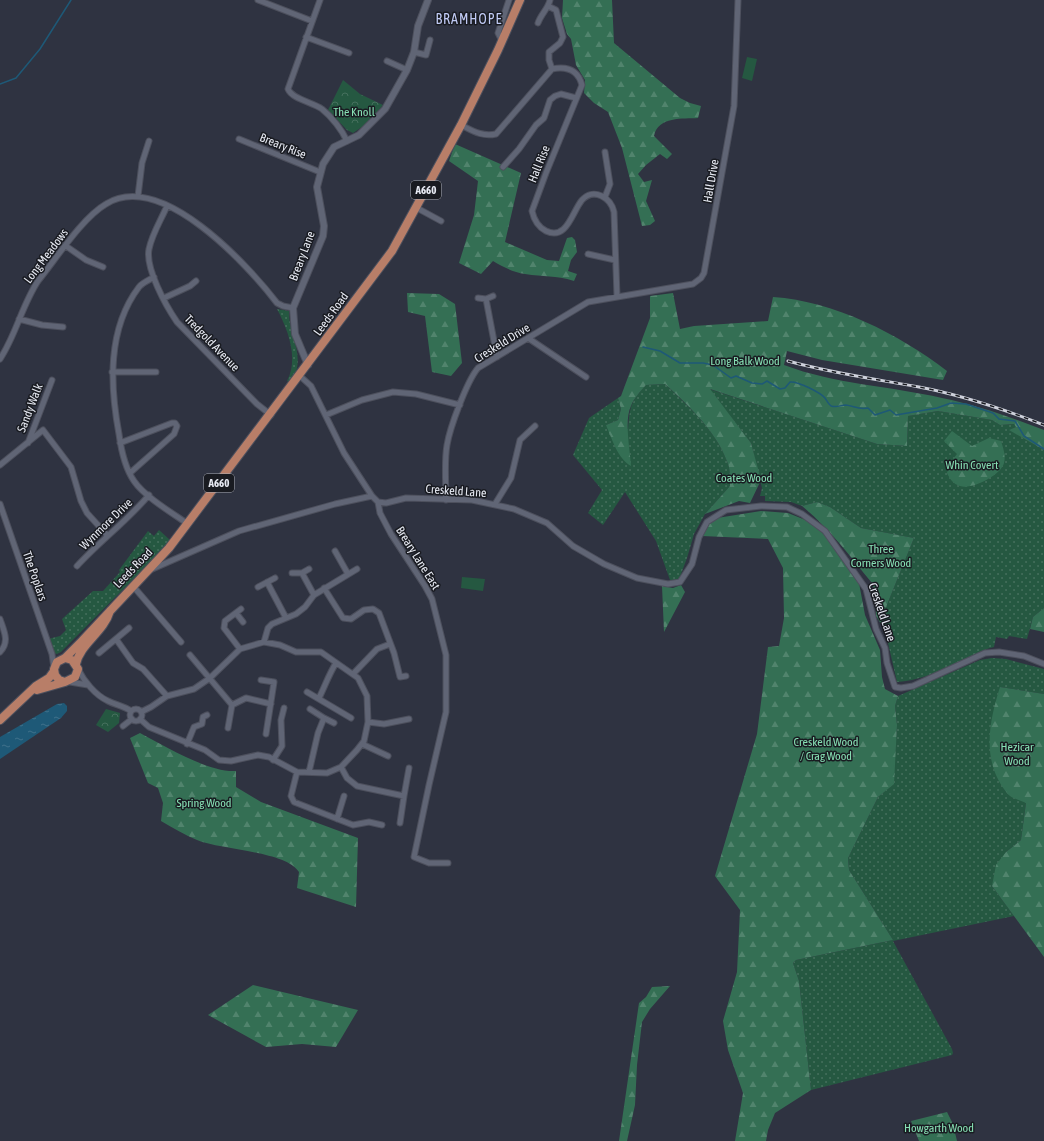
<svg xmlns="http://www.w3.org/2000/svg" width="1044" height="1141" font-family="'Asap Condensed',sans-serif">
	<defs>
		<pattern id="grass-dots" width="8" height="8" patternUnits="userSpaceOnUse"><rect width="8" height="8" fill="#255841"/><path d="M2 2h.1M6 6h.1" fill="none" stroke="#45705d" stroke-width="1.8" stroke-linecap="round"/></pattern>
		<pattern id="forest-firs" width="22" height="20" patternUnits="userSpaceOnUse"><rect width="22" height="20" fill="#346f54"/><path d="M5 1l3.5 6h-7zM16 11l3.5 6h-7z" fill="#51846d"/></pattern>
		<pattern id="park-crowns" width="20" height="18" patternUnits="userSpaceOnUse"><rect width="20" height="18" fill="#255841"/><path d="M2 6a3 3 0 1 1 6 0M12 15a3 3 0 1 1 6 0" fill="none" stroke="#45705d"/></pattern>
		<pattern id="water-ripples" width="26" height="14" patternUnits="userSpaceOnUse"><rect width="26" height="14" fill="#1e5977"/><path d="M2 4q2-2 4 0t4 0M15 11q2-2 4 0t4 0" fill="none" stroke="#3f718b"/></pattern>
	</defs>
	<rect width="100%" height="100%" fill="#2f3341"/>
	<path fill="url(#grass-dots)" d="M 277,309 L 289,311 C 288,330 301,349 297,368 C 296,373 292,378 289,382 L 287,381 C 299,358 288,330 277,309 Z
		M 665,384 C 689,407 719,433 729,467 C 730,473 730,480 730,486 L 705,514 L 694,534 L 687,558 L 678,582 L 670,580 L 656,541 L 625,492 L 603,525 L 588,513 L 602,490 L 573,455 L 589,418 L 618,398 L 621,409 L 618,420 L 606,425 L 628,429 C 630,407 630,402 646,385 Z
		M 709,389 L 877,444 L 907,446 L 908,416 L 938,411 L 992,420 L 1000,425 L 1015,424 L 1016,427 L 1010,430 L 1044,450 L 1044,608 L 1033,617 L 1027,639 L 1009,636 L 1007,639 L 996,637 L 994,647 C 981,650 969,658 957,664 C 939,672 916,681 897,682 L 882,617 L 914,538 L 861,528 L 830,507 L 817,502 L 802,506 L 791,502 L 765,501 L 765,496 L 760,496 L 762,488 L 751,443 Z
		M 159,530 L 170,540 L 167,545 L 61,652 L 57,654 L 54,653 L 48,639 L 60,636 L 66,630 L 62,619 L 93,591 L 103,591 L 120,572 L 119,570 L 148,531 L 154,536 Z
		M 992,658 L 1006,659 L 1044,669 L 1044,694 L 1000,687 L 1026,803 L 1021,840 L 1006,852 L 992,886 L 1014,916 L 893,941 L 952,1049 L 953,1053 L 952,1055 L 811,1090 L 799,981 L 793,963 L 796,960 L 893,940 L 849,870 L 848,858 L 878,797 L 893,784 L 897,725 L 895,706 L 898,696 L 980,660 Z"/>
	<path fill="url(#forest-firs)" d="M 563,0 L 612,0 L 614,43 L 680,98 L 690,103 L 701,106 L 698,118 C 683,119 658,116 654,136 L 672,154 L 667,159 L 660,154 L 646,165 L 638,174 L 644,182 L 652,180 L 646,201 L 655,221 L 650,225 L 642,226 L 622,148 L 608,112 L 594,103 L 584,93 L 585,80 L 576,65 L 571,39 L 567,34 L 562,18 Z
		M 455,144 L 521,173 L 505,242 L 547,260 L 559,261 L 567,238 L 572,237 L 575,240 L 577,252 L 571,260 L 568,271 L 577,274 L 574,281 C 555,275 544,277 525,274 C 513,272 503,267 493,261 L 481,274 L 459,263 L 474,215 L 478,181 L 449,161 Z
		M 407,293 L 439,294 L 455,304 L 462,363 L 451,376 L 432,372 L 425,316 L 408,312 Z
		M 673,293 L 680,329 L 694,326 L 768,321 L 773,297 C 834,301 899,334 947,371 L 943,380 L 822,360 L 787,351 L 784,365 C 834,384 890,386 942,398 C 977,405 1010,417 1044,430 L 1044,450 L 1009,430 L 1016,427 L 1014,424 L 1000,425 L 992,420 L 938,411 L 908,416 L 907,446 L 877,444 L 710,389 L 751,443 L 761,480 L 750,503 L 739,501 L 705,514 L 730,486 C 730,480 730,473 729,467 C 719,434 690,407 665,384 L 646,385 C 640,392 634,398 631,406 C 624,420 630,450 631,466 C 618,459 612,439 606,425 L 618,420 L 621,409 L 618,398 L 621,396 L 650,318 L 650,296 Z
		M 952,431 L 972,446 L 989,438 L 1001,441 C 1003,448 1006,455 1004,463 C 1001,475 972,490 960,486 C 953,484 950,479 947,473 L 950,463 L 957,454 L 944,441 Z
		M 817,502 L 830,507 L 861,528 L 914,538 L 882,617 L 883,627 L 876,616 L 875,592 L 872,583 C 849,555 830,529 802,506 Z
		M 761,511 L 788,513 L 808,521 L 826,536 L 859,583 L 865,615 L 880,650 L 882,677 L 885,689 L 898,696 L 895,706 L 897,725 L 894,784 L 878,797 L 848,858 L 849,870 L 893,940 L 796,960 L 793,963 L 799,981 L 811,1090 L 775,1113 L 768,1130 L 766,1141 L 735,1141 L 743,1093 L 728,1050 L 723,1021 L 737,972 L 740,910 L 715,876 L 757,734 L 768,647 L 779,646 L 784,618 L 783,568 L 768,539 L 702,536 L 709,524 L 717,518 Z
		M 681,585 L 685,592 L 664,632 L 662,586 L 673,588 Z
		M 1044,608 L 1044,632 L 1030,629 L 1033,617 Z
		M 1000,687 L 1044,694 L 1044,957 L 992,886 L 996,865 L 1006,852 L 1021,840 L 1026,803 C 1020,800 1010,798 1007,793 C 981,761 989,722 1000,687 Z
		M 140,733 C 165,746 209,773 236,771 L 236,787 L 261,802 L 358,838 L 356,907 L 297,888 L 299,872 C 286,851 221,850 197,840 C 185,835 173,828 161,821 L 163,803 L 158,788 L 148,783 L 130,738 Z
		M 253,985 L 358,1010 L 336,1047 L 302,1044 L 266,1047 L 208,1015 Z
		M 670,986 L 650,1009 L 642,1022 L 637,1065 L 635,1105 L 627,1141 L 619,1141 L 639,1003 L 646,997 L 652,987 Z
		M 947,1112 L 953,1124 L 957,1141 L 919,1141 L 911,1121 Z"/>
	<path fill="url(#park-crowns)" d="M 343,80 L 360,94 L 383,105 L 369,122 L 353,133 L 347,130 L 328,110 Z
		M 106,709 L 120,713 L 119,723 L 108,732 L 96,725 Z"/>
	<path fill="#255841" d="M 747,57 L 757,59 L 752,81 L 742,78 Z
		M 462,577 L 485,579 L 483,591 L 461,588 Z"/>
	<path fill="url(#water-ripples)" d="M 64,703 L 67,706 L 67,711 L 61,718 L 0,759 L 0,737 L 57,704 Z"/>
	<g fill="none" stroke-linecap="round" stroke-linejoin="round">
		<path stroke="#1e5977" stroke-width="1.5" d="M 0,84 L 16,78 L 40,49 L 71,0
			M 643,347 L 660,351 L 680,363 L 703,363 L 713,365 L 731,378 L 736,376 L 752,383 L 762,384 L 767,381 L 780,389 L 785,388 L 790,382 C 798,381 821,393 825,398 C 827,401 828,404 831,406 C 838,408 840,405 846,405 C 854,406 859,410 868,408 L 875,415 L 890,410 L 896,415 L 937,408 L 951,403 L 966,404 L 993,413 L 999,419 L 1015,421 L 1024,436 L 1044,449"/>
		<defs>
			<path id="minor" d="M 258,0 L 312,21
				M 320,0 L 288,89 C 292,99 312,102 322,109 C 332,117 342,130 347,141
				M 548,6 L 556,10 L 563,37 L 560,43 L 549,52 L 549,60 L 552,69
				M 538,23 C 541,14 548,9 550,0
				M 306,37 L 349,53
				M 502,41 L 498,33 L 509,0
				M 414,52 L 426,55 L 430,40
				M 387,61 L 407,70
				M 461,125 C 473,131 482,137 496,134 L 552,69 C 567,66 578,70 582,85 L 546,173 L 532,211 C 534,220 538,227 546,231 C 567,241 572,212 582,200 C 594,187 611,198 614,212 L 617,296
				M 239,139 L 320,172
				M 605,152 L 610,184 L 605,197
				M 503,167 L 519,149 L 536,125 L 544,118 L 550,100 L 555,96 L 561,94 L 576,98
				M 138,196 L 142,163 L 149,141
				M 167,206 C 161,220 152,234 149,249 C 145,268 166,306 177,322 L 257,404 L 271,415
				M 417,208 L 441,221
				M 66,246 L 86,260 L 103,267
				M 588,254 L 615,260
				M 154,277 C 149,280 142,283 139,287 C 107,329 110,386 119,434 C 121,449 125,468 134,481 C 144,496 172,513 188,524
				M 164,298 L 190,286 L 196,281
				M 478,298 L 486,299 L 493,296
				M 486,299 L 497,357
				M 19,319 L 42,325 L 63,327
				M 528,338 L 586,377
				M 0,359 C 16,335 22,305 38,281 C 56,259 82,218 106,204 C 161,170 247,264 277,303 L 283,306 L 293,308
				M 112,372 L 156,372
				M 300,376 L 311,386 L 344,453 L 372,496 L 378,502 L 386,503 L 406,498 L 472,500 L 514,509 L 547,523 L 573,546 L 604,564 L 637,578 L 668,584 L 680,582 L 692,564 L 699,537 L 707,522 L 726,510 L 761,506 L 787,507 L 802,514 L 825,531 L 866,589 L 876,629 L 885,648 L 887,663 L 895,687 L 901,688 L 913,686 L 985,653 L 999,652 L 1024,656 L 1044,664
				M 326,415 L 362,400 L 393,392 L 416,394 L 460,405
				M 28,443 L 52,380
				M 120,443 L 172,423 L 175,423 L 177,426 L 174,434 L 130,473
				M 0,465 L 43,430 L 71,467 L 81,501 L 87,513 L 107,535
				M 446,500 C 446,482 444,462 447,445 C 450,427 467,381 478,368 L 588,302 L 693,284 L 701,278 L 704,273 L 734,106 L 738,0
				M 378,502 L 380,513 L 391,534 L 425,586 L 432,599 L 446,655 L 446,712 L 429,785 L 414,857 L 429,863 L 448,863
				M 0,504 L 52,654 L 54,668
				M 495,504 L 511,478 L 520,440 L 535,426
				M 335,551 L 348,574
				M 77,566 C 100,541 127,521 149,495
				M 309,569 L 302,573 L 314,595
				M 150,570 L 239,531 L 335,504 L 372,496
				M 292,573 L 302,573
				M 267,582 L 286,618
				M 133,586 L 181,642
				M 258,587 L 275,578
				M 324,588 L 343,618 L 351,619 L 364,610 L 373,609 L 379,613 L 394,653 L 400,677 L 406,676
				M 236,613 L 243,622
				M 0,619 C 4,631 10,642 0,652
				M 116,639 L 133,663 L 143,669 L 167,696
				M 264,642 L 268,628 L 272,624 L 296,614 L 305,607 L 314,595 L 357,569
				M 240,649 L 224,628 L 225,621 L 241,609
				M 99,653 L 129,628
				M 190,655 L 232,705 L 246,698 L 271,704
				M 78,669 C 84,681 95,695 108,701 C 116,705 124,706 131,711
				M 353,674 L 377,649 L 390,644
				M 261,680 L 274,682 L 266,734
				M 70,682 L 88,685
				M 307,692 L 351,718
				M 319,698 C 325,686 329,674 336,663
				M130 715a6 6 0 1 1 12 0a6 6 0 1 1-12 0Z
				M 324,718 L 334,723
				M 140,719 L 149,727 L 205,750 L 219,760 L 231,761 L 258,755 L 269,757 L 297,772 L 327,773 L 341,767 L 357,750 L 364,741 L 368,722 L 367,696 L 358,678 L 321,652 L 296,652 L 280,645 L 264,642 L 240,649 L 210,678 L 194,689 L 167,696 L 151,707 L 141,712
				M 368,722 L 384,724 L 409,719
				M 123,726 L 132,719
				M 228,728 L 232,705
				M 187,744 L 194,727 L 202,724 L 203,717 L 207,715
				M 362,744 L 388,756
				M 273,760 L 282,746 L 281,720 L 284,708
				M 341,767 L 347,778 L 357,786 L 404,796 L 409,768
				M 297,772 L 291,796 L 294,802 L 353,825 L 369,822 L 382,825
				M 309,772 L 318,733 L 324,718 L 310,709
				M 337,819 L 344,796
				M 400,823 L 404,796"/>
			<path id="tertiary" d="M 308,365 L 295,334 L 293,308 L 323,236 L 324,226 L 317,187 L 323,164 L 334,147 L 359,135 L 385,109 L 407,70 L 414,52 L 418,26 L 428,0"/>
			<path id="trunk" d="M 65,658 L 72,660 L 78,669 L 75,677 L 65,682 L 59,680 L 55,675 L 54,669 L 57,662 L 65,658 L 82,641 L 169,548 L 392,251 L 461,125 L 498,50 L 520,0
				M 76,664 C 80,644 104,632 110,611
				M 37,690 L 65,682
				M 0,720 L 36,686 L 49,678 L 54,671"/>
		</defs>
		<use href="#minor" stroke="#4d505d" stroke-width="7"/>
		<use href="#tertiary" stroke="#4d505d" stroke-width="8"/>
		<use href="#trunk" stroke="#4d505d" stroke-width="10"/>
		<use href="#minor" stroke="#606575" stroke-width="5"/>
		<use href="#tertiary" stroke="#606575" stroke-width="6"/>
		<use href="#trunk" stroke="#b87e68" stroke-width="8"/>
		<defs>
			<path id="rail" d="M 788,361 C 831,373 875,379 919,387 C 962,395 1003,409 1044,425"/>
		</defs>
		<use href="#rail" stroke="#ced1db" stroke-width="3"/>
		<use href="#rail" stroke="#191b21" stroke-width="1.5" stroke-dasharray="4.5" stroke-linecap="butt"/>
	</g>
	<g text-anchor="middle" stroke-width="3" stroke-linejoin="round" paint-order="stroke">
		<g fill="#191b21" stroke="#a9acb4" stroke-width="1">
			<rect x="411" y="181" width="30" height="18" rx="3"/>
			<rect x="204" y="474" width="30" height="18" rx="3"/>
		</g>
		<g font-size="11" font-weight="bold" fill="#e7eaf3">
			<text x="426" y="194">A660</text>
			<text x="219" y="487">A660</text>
		</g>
		<g font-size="12" fill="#87e0b4" stroke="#191b21">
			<text x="354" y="116">The Knoll</text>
			<text x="745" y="365">Long Balk Wood</text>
			<text x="972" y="469">Whin Covert</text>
			<text x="744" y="482">Coates Wood</text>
			<text x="881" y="553">Three<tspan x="881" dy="14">Corners Wood</tspan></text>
			<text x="826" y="746">Creskeld Wood<tspan x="826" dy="14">/ Crag Wood</tspan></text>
			<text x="1017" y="751">Hezicar<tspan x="1017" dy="14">Wood</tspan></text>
			<text x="204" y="807">Spring Wood</text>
			<text x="939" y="1132">Howgarth Wood</text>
		</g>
		<g font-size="12" fill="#e7eaf3" stroke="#191b21">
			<text transform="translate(283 146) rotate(22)" y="4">Breary Rise</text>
			<text transform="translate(539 164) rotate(-68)" y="4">Hall Rise</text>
			<text transform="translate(711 181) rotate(-80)" y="4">Hall Drive</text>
			<text transform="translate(46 256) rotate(-53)" y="4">Long Meadows</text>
			<text transform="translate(302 256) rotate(-69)" y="4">Breary Lane</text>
			<text transform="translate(331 314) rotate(-54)" y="4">Leeds Road</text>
			<text transform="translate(212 343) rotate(46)" y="4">Tredgold Avenue</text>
			<text transform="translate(502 343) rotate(-32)" y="4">Creskeld Drive</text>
			<text transform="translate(30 408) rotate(-69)" y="4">Sandy Walk</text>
			<text transform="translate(456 491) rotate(4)" y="4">Creskeld Lane</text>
			<text transform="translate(106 524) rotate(-44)" y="4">Wynmore Drive</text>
			<text transform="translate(418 558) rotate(58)" y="4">Breary Lane East</text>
			<text transform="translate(133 568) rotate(-46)" y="4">Leeds Road</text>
			<text transform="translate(35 576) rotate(71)" y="4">The Poplars</text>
			<text transform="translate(882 612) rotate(71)" y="4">Creskeld Lane</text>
		</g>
		<g font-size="14" letter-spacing="1" fill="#c1cbf5" stroke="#191b21">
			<text x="469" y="24">BRAMHOPE</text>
		</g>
	</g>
</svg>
